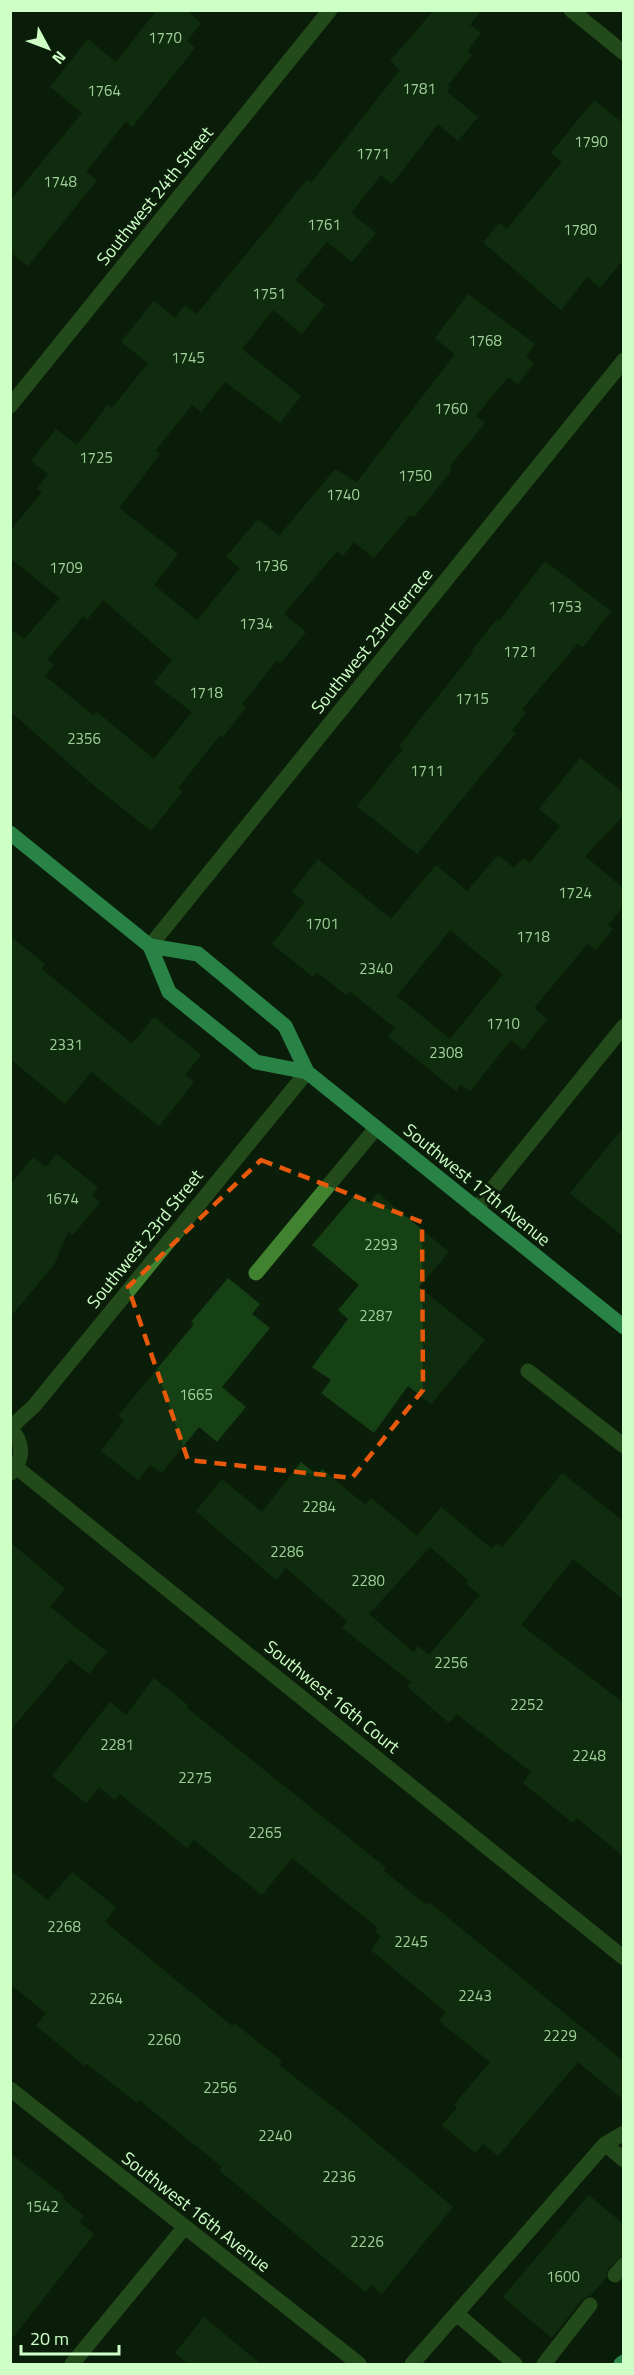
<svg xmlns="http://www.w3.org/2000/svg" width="634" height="2375" font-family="'Titillium Web',sans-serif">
	<rect width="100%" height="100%" fill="#0b1e0a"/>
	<path fill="#164114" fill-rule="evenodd" d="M 157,10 L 187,10 L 201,23 L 187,41 L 195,48 L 132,127 L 126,121 L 86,172 L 97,180 L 28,266 L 10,252 L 10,201 L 82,113 L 50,87 L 88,39 L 116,62 Z
		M 434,10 L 481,10 L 470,25 L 481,33 L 467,51 L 472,55 L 448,85 L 450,87 L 447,92 L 478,117 L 458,141 L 438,124 L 392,184 L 381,175 L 351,213 L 376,233 L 352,262 L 327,242 L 295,280 L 325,305 L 302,334 L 273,310 L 242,349 L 301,396 L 280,423 L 225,382 L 201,412 L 192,405 L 155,451 L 160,454 L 119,508 L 178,554 L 154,585 L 197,620 L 240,568 L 226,557 L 258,519 L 279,536 L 335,469 L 357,482 L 455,354 L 435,338 L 468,294 L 535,344 L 526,357 L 534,363 L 518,384 L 508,377 L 476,416 L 485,423 L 449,467 L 452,470 L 414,517 L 410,515 L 374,558 L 354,542 L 343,556 L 337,551 L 284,614 L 306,632 L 281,663 L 277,660 L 242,704 L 246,707 L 223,737 L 220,735 L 178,788 L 183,791 L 151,831 L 97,788 L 10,711 L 10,629 L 24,639 L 60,598 L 10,558 L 10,531 L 42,492 L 37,489 L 48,474 L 31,461 L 56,429 L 77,445 L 108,405 L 112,408 L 148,363 L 121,342 L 154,301 L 175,318 L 185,305 L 197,314 L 307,180 L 311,183 L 400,70 L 390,61 ZM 103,600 L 172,660 L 154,683 L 192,712 L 154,759 L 97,712 L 94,716 L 45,676 L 54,665 L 47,660 L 83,616 L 87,620 Z
		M 594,100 L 624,124 L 624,259 L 600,288 L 587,277 L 561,310 L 483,242 L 500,223 L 507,229 L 562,162 L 551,153 Z
		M 545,561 L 611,611 L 583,647 L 578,643 L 522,709 L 526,713 L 512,730 L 516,733 L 417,854 L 357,806 L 403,749 L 399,746 L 474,651 L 472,650 L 497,619 L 499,621 Z
		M 580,758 L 624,793 L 624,815 L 585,856 L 624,889 L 624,906 L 608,925 L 613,929 L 596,950 L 588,943 L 534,1008 L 547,1019 L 523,1050 L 511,1040 L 470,1091 L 461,1084 L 456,1091 L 388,1036 L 395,1028 L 350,991 L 346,995 L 317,972 L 313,977 L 272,944 L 305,902 L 292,892 L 318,859 L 391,919 L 436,865 L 467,891 L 498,855 L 514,868 L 523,858 L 530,863 L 560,826 L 539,809 ZM 450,930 L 503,974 L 450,1039 L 397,996 Z
		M 10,936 L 45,964 L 42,969 L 132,1044 L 154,1017 L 201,1055 L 185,1075 L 194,1082 L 159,1126 L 91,1072 L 65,1104 L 10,1059 Z
		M 624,1127 L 624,1237 L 570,1193 Z
		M 57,1154 L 98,1188 L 92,1195 L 100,1202 L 73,1235 L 68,1231 L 54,1265 L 10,1317 L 10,1185 L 33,1157 L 46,1167 Z
		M 357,1192 L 369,1203 L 378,1193 L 449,1252 L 419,1287 L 485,1340 L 431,1404 L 408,1386 L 374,1433 L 321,1393 L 331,1380 L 312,1367 L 348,1319 L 338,1310 L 359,1285 L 312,1245 Z
		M 228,1278 L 260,1304 L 252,1314 L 270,1328 L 222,1387 L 246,1407 L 217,1442 L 199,1427 L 162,1473 L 150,1465 L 138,1480 L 101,1451 L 124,1421 L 118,1416 L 194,1324 L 191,1322 Z
		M 301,1462 L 317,1475 L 322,1469 L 365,1505 L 371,1498 L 417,1536 L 441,1507 L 492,1549 L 497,1543 L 502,1548 L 562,1473 L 624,1522 L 624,1600 L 573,1559 L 521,1625 L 624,1703 L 624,1857 L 577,1818 L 573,1823 L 523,1783 L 531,1772 L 457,1714 L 449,1723 L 407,1686 L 411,1682 L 342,1628 L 347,1621 L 286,1568 L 276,1580 L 196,1511 L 222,1479 L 262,1512 ZM 430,1547 L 468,1580 L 466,1583 L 480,1595 L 429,1655 L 418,1646 L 413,1652 L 369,1614 Z
		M 10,1542 L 65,1589 L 50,1607 L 107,1652 L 89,1674 L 70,1659 L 10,1731 Z
		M 154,1678 L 189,1706 L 187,1708 L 386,1868 L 384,1871 L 426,1905 L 429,1902 L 624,2062 L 624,2100 L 578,2062 L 498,2156 L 483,2144 L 475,2153 L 442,2125 L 457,2108 L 454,2105 L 490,2062 L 439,2021 L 446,2012 L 371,1950 L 381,1936 L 375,1931 L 378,1928 L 292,1858 L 262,1895 L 194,1840 L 187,1848 L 120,1794 L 115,1800 L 99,1787 L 86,1803 L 52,1776 L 110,1702 L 126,1715 Z
		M 10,1870 L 48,1900 L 72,1872 L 116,1907 L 105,1922 L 232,2026 L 234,2023 L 282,2061 L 279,2065 L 346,2117 L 453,2207 L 382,2294 L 371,2285 L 365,2292 L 219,2170 L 222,2167 L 139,2100 L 137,2103 L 87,2064 L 85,2066 L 36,2026 L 46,2013 L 10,1984 Z
		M 10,2153 L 64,2196 L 62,2198 L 84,2216 L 79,2222 L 94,2234 L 10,2341 Z
		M 589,2195 L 624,2225 L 624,2256 L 608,2268 L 606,2278 L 591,2295 L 582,2299 L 552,2338 L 503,2297 Z
		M 204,2317 L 261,2364 L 188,2364 L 175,2353 Z"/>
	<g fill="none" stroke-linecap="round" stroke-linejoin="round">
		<path stroke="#408230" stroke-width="15" d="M 571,10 L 624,53
			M 10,406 L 330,10
			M 150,946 L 624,360
			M 476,1209 L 624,1026
			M 256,1273 L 376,1128
			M 528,1371 L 624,1446
			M 10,1428 L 34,1406 L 307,1072
			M 10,1428 C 24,1442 24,1459 11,1473
			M 16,1467 L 624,1958
			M 10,2089 L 359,2364
			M 605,2144 L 624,2160
			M 615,2275 L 624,2265
			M 457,2314 L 515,2364
			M 72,2364 L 184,2228
			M 412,2364 L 605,2144 L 624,2133
			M 544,2364 L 590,2305"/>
		<path stroke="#4eff93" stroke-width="15" d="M 10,833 L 150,946 L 169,992 L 256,1062 L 307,1072
			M 150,946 L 198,954 L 285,1026 L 307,1072 L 624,1327
			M 621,2364 L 624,2362"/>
	</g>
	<path d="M0 0H634V2375H0ZM 261,1160 L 422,1222 L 423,1390 L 352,1478 L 188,1460 L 128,1287 Z" fill="#0b1e0a" fill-opacity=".55" fill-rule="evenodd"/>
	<path fill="none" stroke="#e8590c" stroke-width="4.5" stroke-dasharray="12 8" stroke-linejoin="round" d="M 261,1160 L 422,1222 L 423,1390 L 352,1478 L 188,1460 L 128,1287 Z"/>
	<g text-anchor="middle" stroke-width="6" stroke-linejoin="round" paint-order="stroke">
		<g font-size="15" fill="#a0d09a">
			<text x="165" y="43">1770</text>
			<text x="419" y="94">1781</text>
			<text x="104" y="96">1764</text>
			<text x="591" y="147">1790</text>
			<text x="373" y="159">1771</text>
			<text x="60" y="187">1748</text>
			<text x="324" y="230">1761</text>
			<text x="580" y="235">1780</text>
			<text x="269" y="299">1751</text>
			<text x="485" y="346">1768</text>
			<text x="188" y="363">1745</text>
			<text x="451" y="414">1760</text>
			<text x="96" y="463">1725</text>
			<text x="415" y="481">1750</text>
			<text x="343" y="500">1740</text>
			<text x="271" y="571">1736</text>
			<text x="66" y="573">1709</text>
			<text x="565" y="612">1753</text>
			<text x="256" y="629">1734</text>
			<text x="520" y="657">1721</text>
			<text x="206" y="698">1718</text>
			<text x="472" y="704">1715</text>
			<text x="84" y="744">2356</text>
			<text x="427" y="776">1711</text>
			<text x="575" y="898">1724</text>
			<text x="322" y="929">1701</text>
			<text x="533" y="942">1718</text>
			<text x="376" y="974">2340</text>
			<text x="503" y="1029">1710</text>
			<text x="66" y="1050">2331</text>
			<text x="446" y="1058">2308</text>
			<text x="62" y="1204">1674</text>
			<text x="381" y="1250">2293</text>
			<text x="376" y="1321">2287</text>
			<text x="196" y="1400">1665</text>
			<text x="319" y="1512">2284</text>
			<text x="287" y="1557">2286</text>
			<text x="368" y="1586">2280</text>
			<text x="451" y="1668">2256</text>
			<text x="527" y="1710">2252</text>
			<text x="117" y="1750">2281</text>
			<text x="589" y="1761">2248</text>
			<text x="195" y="1783">2275</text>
			<text x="265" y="1838">2265</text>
			<text x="64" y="1932">2268</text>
			<text x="411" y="1947">2245</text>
			<text x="475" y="2001">2243</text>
			<text x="106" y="2004">2264</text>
			<text x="560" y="2041">2229</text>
			<text x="164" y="2045">2260</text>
			<text x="220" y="2093">2256</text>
			<text x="275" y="2141">2240</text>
			<text x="339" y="2182">2236</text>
			<text x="42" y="2212">1542</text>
			<text x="367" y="2247">2226</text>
			<text x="563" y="2282">1600</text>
		</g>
		<g font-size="18" fill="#ceffc7" stroke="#0b1e0a">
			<text transform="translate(155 196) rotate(-51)" y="6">Southwest 24th Street</text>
			<text transform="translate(372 641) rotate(-51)" y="6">Southwest 23rd Terrace</text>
			<text transform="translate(477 1185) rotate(39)" y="6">Southwest 17th Avenue</text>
			<text transform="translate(145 1239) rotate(-51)" y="6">Southwest 23rd Street</text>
			<text transform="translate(332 1697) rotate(39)" y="6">Southwest 16th Court</text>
			<text transform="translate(196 2212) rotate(38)" y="6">Southwest 16th Avenue</text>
		</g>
	</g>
	<rect width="634" height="2375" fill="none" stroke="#ceffc7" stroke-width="24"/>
	<g transform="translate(48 48) rotate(131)" stroke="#0b1e0a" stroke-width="4.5" paint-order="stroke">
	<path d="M0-4.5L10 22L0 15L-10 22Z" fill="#ceffc7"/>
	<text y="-9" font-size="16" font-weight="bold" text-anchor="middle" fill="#ceffc7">N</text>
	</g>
	<path d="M21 2345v9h98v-9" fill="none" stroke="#ceffc7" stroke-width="3"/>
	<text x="30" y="2345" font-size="18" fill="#ceffc7" stroke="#0b1e0a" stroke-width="4.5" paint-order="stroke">20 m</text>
</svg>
